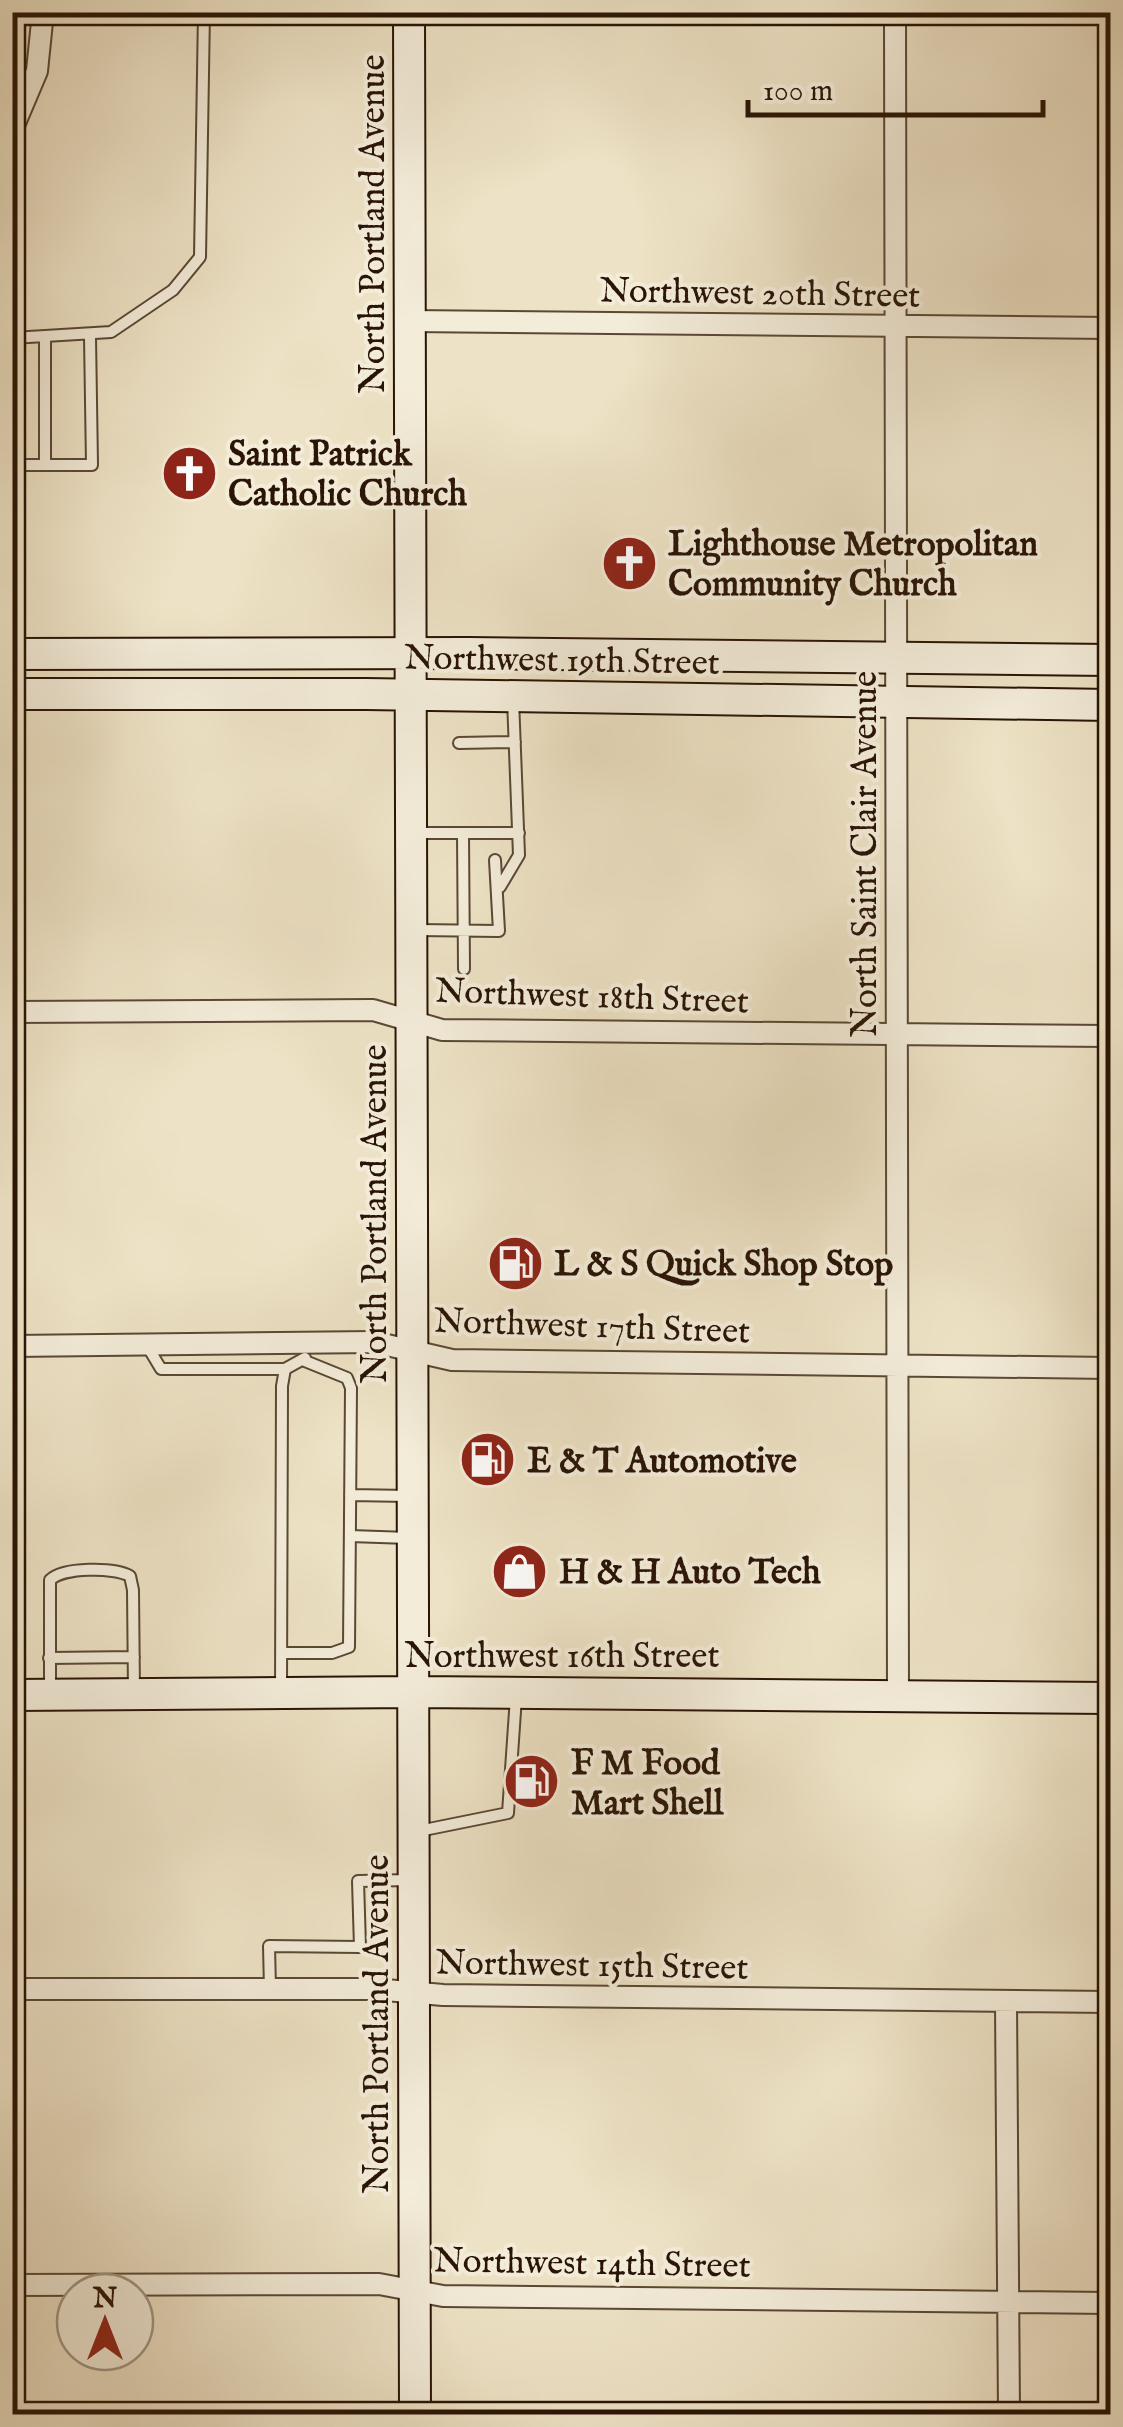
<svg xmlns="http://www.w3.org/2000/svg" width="1123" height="2427" font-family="'IM FELL English',serif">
	<rect width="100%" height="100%" fill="#ede2c5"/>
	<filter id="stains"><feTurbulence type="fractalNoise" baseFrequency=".002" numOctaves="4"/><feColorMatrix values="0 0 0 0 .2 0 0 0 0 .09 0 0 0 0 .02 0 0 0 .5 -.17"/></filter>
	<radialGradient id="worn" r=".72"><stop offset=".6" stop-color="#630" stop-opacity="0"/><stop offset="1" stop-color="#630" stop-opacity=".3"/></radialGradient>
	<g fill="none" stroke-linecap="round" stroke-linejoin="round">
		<defs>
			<path id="lane" d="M 45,337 L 45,465
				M 12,338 L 111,332 L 173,290 L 200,257 L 204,12
				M 12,465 L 92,465 L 90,337
				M 459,743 L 515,742
				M 415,833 L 519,833
				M 463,834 L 464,969
				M 500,887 L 519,855 L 513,699
				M 417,930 L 499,931 L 495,860
				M 146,1344 L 161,1369 L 285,1369
				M 350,1495 L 409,1496
				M 350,1536 L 409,1538
				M 281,1653 L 332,1653 L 349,1647 L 351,1388 L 347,1378 L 305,1361
				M 49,1658 L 134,1657
				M 50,1692 L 50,1580 C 63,1567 114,1567 130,1576 L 133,1590 L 134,1693
				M 281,1692 L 282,1386 L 285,1369 L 305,1358
				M 419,1831 L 508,1813 L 516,1697
				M 270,1989 L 269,1946 L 360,1947 L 358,1881 L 411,1880"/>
			<path id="street" d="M 895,12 L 898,1695
				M 12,130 L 37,71 L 43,12
				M 410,321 L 1110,328
				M 12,1012 L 373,1010 L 442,1030 L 1110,1036
				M 12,1346 L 374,1342 L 452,1360 L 1110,1368
				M 12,1989 L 374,1989 L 443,1995 L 1110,2002
				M 1006,2002 L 1009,2414
				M 12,2285 L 379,2284 L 443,2296 L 1110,2303"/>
			<path id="secondary" d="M 409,12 L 415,2414
				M 12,654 L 469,653 L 1110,660
				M 12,694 L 366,694 L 1110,705
				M 12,1695 L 413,1692 L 1110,1698"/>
		</defs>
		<use href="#lane" stroke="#5a4835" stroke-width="14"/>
		<use href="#street" stroke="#5a4835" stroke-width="24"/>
		<use href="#secondary" stroke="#291405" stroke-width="34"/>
		<use href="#lane" stroke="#f3ecd9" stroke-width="10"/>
		<use href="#street" stroke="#f3ecd9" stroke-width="20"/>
		<use href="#secondary" stroke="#f3ecd9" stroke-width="30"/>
	</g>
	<defs>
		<symbol id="church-disc" viewBox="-11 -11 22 22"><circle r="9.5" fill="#8f2418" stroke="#f3ecd9"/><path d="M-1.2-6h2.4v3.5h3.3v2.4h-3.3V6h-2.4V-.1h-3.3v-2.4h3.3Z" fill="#fff"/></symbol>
		<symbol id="fuel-disc" viewBox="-11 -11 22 22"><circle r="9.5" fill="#8f2418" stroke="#f3ecd9"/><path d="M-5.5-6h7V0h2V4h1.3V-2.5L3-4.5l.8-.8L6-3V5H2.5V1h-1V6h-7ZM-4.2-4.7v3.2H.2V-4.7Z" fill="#fff"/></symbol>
		<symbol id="shop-disc" viewBox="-11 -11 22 22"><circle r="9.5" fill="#8f2418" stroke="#f3ecd9"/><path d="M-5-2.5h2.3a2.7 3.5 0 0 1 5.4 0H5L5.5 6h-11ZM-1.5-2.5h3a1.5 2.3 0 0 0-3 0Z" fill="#fff"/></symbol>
	</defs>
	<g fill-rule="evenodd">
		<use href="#church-disc" x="158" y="442" width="63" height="63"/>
		<use href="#church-disc" x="598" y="532" width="63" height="63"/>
		<use href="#fuel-disc" x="484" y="1232" width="63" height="63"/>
		<use href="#fuel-disc" x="456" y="1428" width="63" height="63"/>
		<use href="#shop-disc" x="488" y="1540" width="63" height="63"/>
		<use href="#fuel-disc" x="500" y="1750" width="63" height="63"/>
	</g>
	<g text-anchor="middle" stroke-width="8" stroke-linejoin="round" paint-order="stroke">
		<g font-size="35" fill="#291405" stroke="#f3ecd9">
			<text transform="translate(372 224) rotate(-90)" y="12">North Portland Avenue</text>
			<text transform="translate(760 292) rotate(1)" y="12">Northwest 20th Street</text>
			<text transform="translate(562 659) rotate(1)" y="12">Northwest 19th Street</text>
			<text transform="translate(864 854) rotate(-90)" y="12">North Saint Clair Avenue</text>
			<text transform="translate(592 995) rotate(2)" y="12">Northwest 18th Street</text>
			<text transform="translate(374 1214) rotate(-90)" y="12">North Portland Avenue</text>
			<text transform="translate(592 1325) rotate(2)" y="12">Northwest 17th Street</text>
			<text x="562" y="1667">Northwest 16th Street</text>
			<text transform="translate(592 1964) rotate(1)" y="12">Northwest 15th Street</text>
			<text transform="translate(376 2024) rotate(-90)" y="12">North Portland Avenue</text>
			<text transform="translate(592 2262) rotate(1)" y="12">Northwest 14th Street</text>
		</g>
		<g font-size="35" font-weight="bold" fill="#291405" stroke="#f3ecd9" text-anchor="start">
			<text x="228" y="465">Saint Patrick<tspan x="228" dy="40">Catholic Church</tspan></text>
			<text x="668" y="555">Lighthouse Metropolitan<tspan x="668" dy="40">Community Church</tspan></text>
			<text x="554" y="1275">L &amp; S Quick Shop Stop</text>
			<text x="527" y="1472">E &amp; T Automotive</text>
			<text x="559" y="1583">H &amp; H Auto Tech</text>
			<text x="571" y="1774">F M Food<tspan x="571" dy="40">Mart Shell</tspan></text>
		</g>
	</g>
	<rect width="1123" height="2427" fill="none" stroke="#ede2c5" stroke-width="50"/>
	<rect x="15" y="15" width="1093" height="2397" fill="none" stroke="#291405" stroke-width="5"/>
	<rect x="25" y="25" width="1073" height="2377" fill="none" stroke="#291405" stroke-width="2.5"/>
	<g transform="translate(105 2322)"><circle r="48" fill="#f3ecd9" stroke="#a29684" stroke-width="2.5"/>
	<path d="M0-8L18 38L0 25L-18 38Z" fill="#8f2418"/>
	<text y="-15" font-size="28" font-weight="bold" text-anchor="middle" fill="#291405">N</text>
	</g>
	<path d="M748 100v15h295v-15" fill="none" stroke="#291405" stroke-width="5"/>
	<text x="763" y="100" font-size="30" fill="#291405" stroke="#f3ecd9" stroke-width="8" paint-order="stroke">100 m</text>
	<rect width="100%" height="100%" filter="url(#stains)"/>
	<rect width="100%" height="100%" fill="url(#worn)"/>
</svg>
